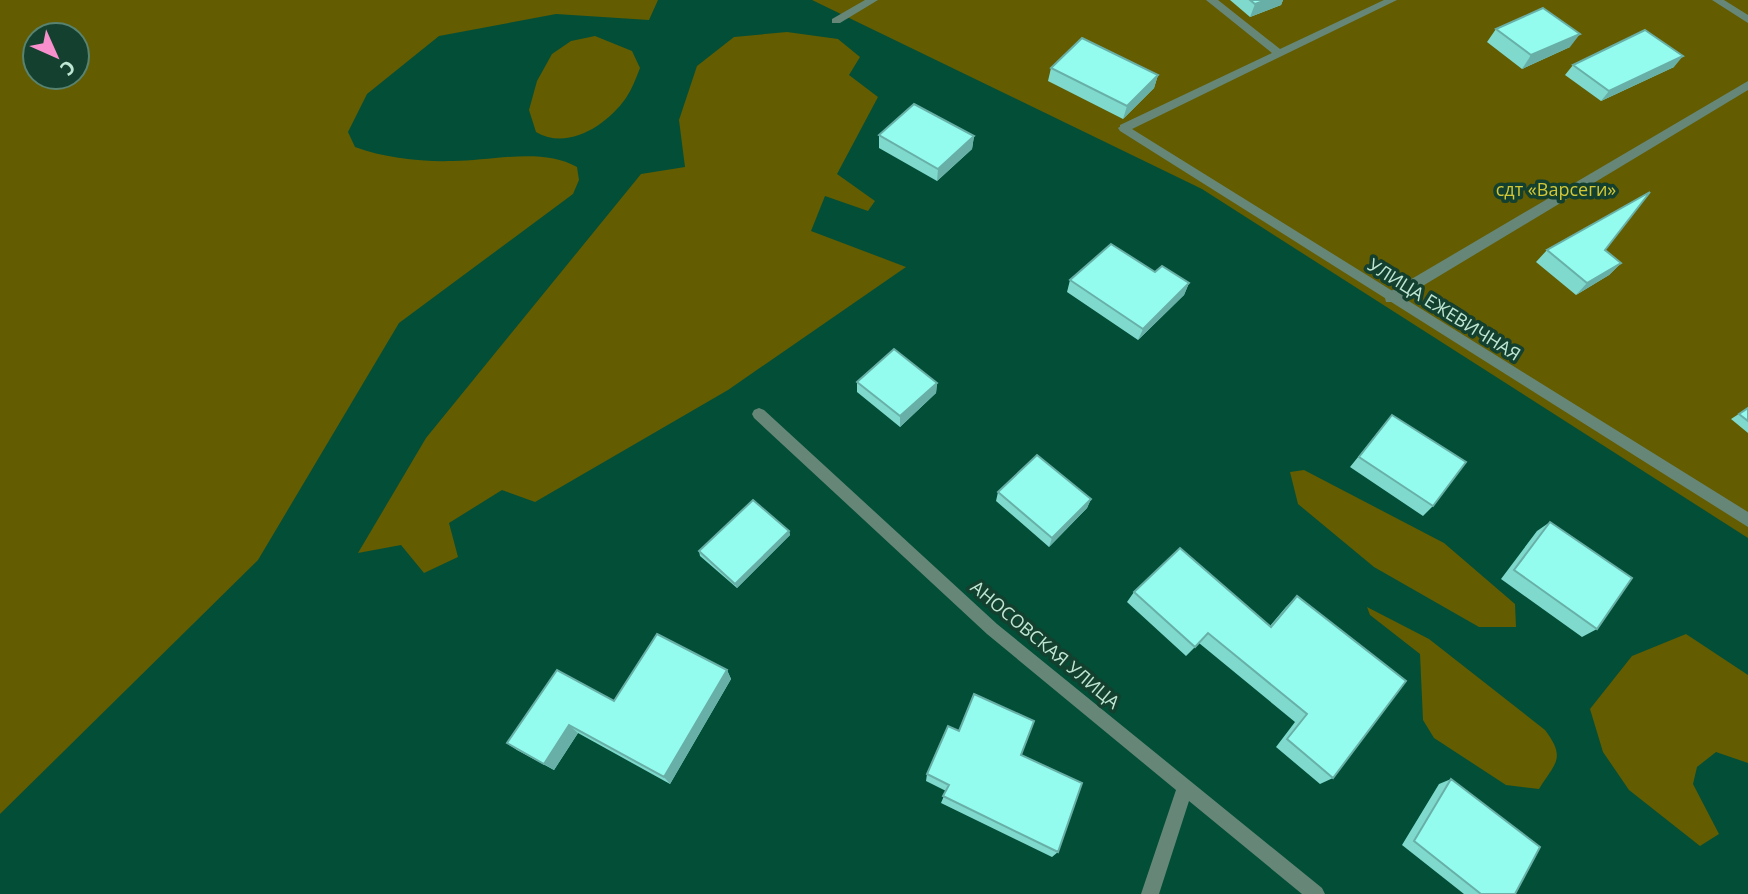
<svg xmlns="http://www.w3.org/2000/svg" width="1748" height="894" font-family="'Open Sans',sans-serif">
	<rect width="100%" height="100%" fill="#034e37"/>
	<path fill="#635c00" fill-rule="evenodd" d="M 0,0 L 658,0 L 649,20 L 556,14 L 439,36 L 367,94 L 348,132 L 355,147 C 385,158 421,162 453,161 C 491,161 542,147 577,167 L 579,180 L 573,194 L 399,323 L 258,560 L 0,814 ZM 35,35 L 77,35 L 77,77 L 35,77 Z
		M 812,0 L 1748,0 L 1748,538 L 1202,189 Z
		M 787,32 L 838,39 L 860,57 L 849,75 L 878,97 L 837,174 L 875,201 L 868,211 L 825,196 L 811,231 L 906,267 L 728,390 L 535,502 L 502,490 L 449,523 L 458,557 L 424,573 L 401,545 L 358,553 L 426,438 L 641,174 L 685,167 L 679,120 L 697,66 L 734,37 Z
		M 595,36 L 632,51 L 640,68 C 636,78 632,89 626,98 C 607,125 568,151 536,132 L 529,110 L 537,81 L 552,54 L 571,41 Z
		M 1304,470 L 1444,543 L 1515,604 L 1516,627 L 1479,627 L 1374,567 L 1298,504 L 1290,472 Z
		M 1367,607 L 1429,639 L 1545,730 C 1566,758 1556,762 1539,789 L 1506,785 L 1434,738 L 1423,720 L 1420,654 L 1370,615 Z
		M 1686,634 L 1748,675 L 1748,763 L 1716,752 L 1697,767 L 1693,784 L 1719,834 L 1700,846 L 1629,790 L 1603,752 L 1590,709 L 1632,656 Z"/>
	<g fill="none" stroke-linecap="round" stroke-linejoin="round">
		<path fill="#668777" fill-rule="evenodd" d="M 865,0 L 878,0 L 840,23 L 832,23 L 832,19 Z
			M 1206,0 L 1218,0 L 1280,49 L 1384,0 L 1397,0 L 1128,131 L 1120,131 L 1120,125 L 1272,53 Z
			M 1748,81 L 1748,90 L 1396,302 L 1386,302 L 1385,298 L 1386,294 Z"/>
		<path fill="#668777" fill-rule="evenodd" d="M 1712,0 L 1724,0 L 1748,15 L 1748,23 Z
			M 1124,124 L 1748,512 L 1748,527 L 1120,131 L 1118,128 Z
			M 759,408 L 764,410 L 997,624 L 1322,888 L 1325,894 L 1302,894 L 1189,801 L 1159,894 L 1141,894 L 1176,790 L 987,634 L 754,418 L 752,414 L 754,410 Z"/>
	</g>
	<path fill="#7fd9cd" d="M 1230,0 L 1283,0 L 1281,5 L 1250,17 Z
		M 1496,29 L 1570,47 L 1522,69 L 1487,42 Z
		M 1573,65 L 1674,67 L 1601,101 L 1565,75 Z
		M 1051,68 L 1158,75 L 1154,88 L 1123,119 L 1048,81 Z
		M 879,135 L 974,136 L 972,149 L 937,181 L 879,148 Z
		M 1547,250 L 1605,250 L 1621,263 L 1609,275 L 1576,295 L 1536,262 Z
		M 1070,280 L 1189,283 L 1184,295 L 1138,340 L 1067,292 Z
		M 857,382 L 937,383 L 936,393 L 900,427 L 857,392 Z
		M 1748,408 L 1748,433 L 1731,419 Z
		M 1392,415 L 1433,506 L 1423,516 L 1350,467 Z
		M 998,492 L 1091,499 L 1087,508 L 1049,547 L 996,501 Z
		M 1550,522 L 1597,629 L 1582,637 L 1501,579 L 1537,531 Z
		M 789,531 L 790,535 L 737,588 L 700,556 L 699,551 Z
		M 1134,592 L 1270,626 L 1286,607 L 1297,596 L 1333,778 L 1320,784 L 1276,747 L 1295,722 L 1199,643 L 1186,656 L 1127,602 Z
		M 727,670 L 731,679 L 670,784 L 578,733 L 554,770 L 517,750 L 507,743 L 614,701 Z
		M 1021,755 L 1058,852 L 1052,857 L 941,803 L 946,791 L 926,781 L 927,774 Z
		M 1451,779 L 1515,894 L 1464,894 L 1402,845 L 1439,784 Z"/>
	<path fill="#68b0a7" d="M 1266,0 L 1283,0 L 1281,5 L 1250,17 L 1255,4 Z
		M 1580,34 L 1570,47 L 1522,69 L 1531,55 Z
		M 1683,56 L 1674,67 L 1601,101 L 1609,91 Z
		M 1158,75 L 1154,88 L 1123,119 L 1127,106 Z
		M 974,136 L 972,149 L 937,181 L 938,169 Z
		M 1621,263 L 1609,275 L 1576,295 L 1587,283 Z
		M 1189,283 L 1184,295 L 1138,340 L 1143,329 Z
		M 937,383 L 936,393 L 900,427 L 900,416 Z
		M 1091,499 L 1087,508 L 1049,547 L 1052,538 Z
		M 789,531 L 790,535 L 737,588 L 735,584 Z
		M 727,670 L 731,679 L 670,784 L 664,777 Z
		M 569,725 L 578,733 L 554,770 L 544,764 Z"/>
	<path fill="#94fcee" stroke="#68b0a7" stroke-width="2" d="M 1250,0 L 1266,0 L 1255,4 Z
		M 1543,8 L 1580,34 L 1531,55 L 1496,29 Z
		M 1645,30 L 1683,56 L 1609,91 L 1573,65 Z
		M 1082,38 L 1158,75 L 1127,106 L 1051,68 Z
		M 914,104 L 974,136 L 938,169 L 879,135 Z
		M 1650,192 L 1605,250 L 1621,263 L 1587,283 L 1547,250 Z
		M 1111,244 L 1155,272 L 1162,266 L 1189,283 L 1143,329 L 1070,280 Z
		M 894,349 L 937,383 L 900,416 L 857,382 Z
		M 1748,408 L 1748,421 L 1739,414 Z
		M 1392,415 L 1466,462 L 1433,506 L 1359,457 Z
		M 1037,455 L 1091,499 L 1052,538 L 998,492 Z
		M 753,500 L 789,531 L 735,584 L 699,551 Z
		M 1550,522 L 1632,578 L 1597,629 L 1514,570 Z
		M 1180,548 L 1271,627 L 1297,596 L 1406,681 L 1333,778 L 1287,739 L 1307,714 L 1208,633 L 1195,647 L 1134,592 Z
		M 657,634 L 727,670 L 664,777 L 569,725 L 544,764 L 507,743 L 557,670 L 614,701 Z
		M 974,694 L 1034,721 L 1021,755 L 1082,783 L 1058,852 L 943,796 L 949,785 L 927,774 L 948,726 L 959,731 Z
		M 1451,779 L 1540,847 L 1515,894 L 1481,894 L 1414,841 Z"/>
	<g text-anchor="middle" stroke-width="7" stroke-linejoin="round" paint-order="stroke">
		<g font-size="18" fill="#d3c736" stroke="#13402f">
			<text x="1556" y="196">сдт «Варсеги»</text>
		</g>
		<g font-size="18" fill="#c0e7d4" stroke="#13402f">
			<text transform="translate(1444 310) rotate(32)" y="6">УЛИЦА ЕЖЕВИЧНАЯ</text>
			<text transform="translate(1045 645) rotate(40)" y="6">АНОСОВСКАЯ УЛИЦА</text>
		</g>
	</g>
	<g transform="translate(56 56) rotate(135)"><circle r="33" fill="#13402f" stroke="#588371" stroke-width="2"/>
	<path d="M0-5L12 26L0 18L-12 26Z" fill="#f790cd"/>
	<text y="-10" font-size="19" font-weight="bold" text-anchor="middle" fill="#c0e7d4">С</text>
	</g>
</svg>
